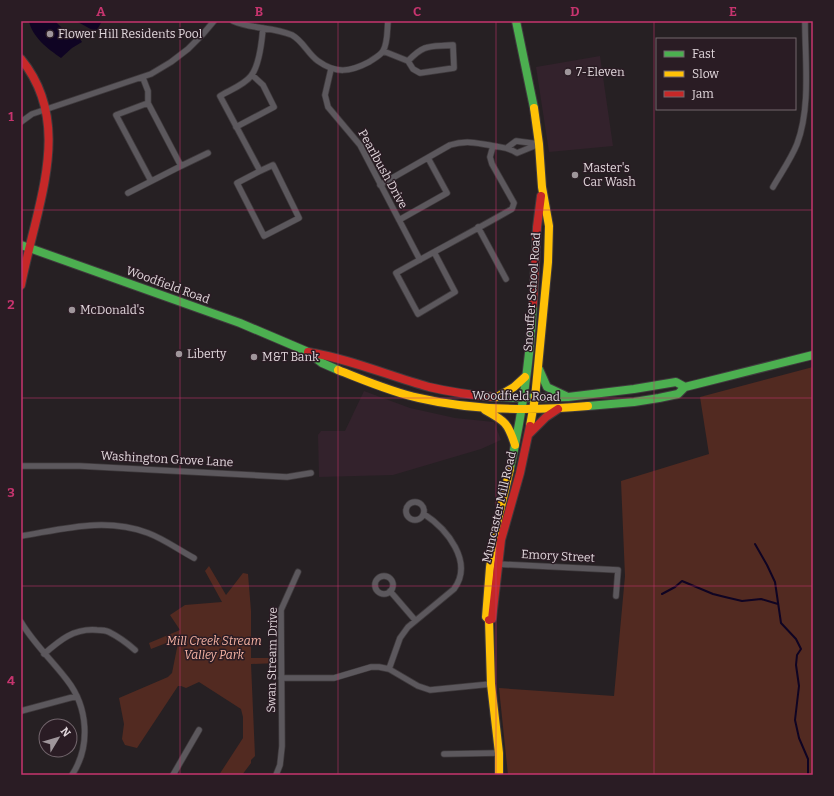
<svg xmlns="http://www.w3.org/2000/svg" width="834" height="796" font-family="Bitter,serif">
	<rect width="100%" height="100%" fill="#262023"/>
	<path fill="#33222c" d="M 600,56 L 613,146 L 549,152 L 536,67 Z
		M 364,391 L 410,408 L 455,418 L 494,422 L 501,440 L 481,449 L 393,475 L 319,477 L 318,435 L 321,431 L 345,431 Z"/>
	<path fill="#522a21" d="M 813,367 L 813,775 L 508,775 L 499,688 L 614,696 L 625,576 L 621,481 L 709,454 L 700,397 Z
		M 209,566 L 226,595 L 243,573 L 248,574 L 251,611 L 251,658 L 277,658 L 277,663 L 251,664 L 255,756 L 251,760 L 251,763 L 242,775 L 219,775 L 243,738 L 243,717 L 241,709 L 199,682 L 186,688 L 181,686 L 178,686 L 137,748 L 125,745 L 122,739 L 124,724 L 119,698 L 168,677 L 172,673 L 179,638 L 151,649 L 149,643 L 180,630 L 170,615 L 185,605 L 222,602 L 205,571 Z"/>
	<path fill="#0f0423" d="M 29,21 L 55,21 L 65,31 L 69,39 L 77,34 L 82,42 L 72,48 L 61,58 C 48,49 32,37 29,21 Z
		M 76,21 L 102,21 L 96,32 Z"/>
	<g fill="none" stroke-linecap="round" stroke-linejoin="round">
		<path stroke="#0f0423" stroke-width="2" d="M 755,544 L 767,565 L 775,582 L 781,623 L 796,639 L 801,649 L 797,655 L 796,665 L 799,686 L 795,720 L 799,738 L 808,759 L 808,775
			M 662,594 L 675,587 L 682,581 L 713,594 L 725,597 L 742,601 L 761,599 L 778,604"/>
		<defs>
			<path id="street" d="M 233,21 C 251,29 273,27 292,35 C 303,41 308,54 318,61 C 336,74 350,72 369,62 C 373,59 380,56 383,51 C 388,43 387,30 388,21
				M 383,51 L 408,61 L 413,69 L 420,73 L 454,68 L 453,45 C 430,47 425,43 408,61
				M 331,69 L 325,95 L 328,107 L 360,145 L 420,260
				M 148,103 L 116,115 L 151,181
				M 21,122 L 32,114 L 151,74 L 171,62 L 188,49 L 203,34 L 214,21
				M 236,127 L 274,107 L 263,85 L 252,75
				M 508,147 L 516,141 L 539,144
				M 181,166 L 208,153
				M 260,171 L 237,183 L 264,236 L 299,218 L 273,165 L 260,171 L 220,96 C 230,90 244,85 251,76 C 259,66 262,40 263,28
				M 380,185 L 450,145 C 466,140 478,143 494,146 C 504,148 508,147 517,153 L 539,144
				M 773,187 C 781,173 791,159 797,144 C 811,107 805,60 805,21
				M 128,193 L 181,166 L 148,103 L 148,91 L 143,78
				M 399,220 L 447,193 L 428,158
				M 478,227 L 506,279
				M 434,252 L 455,292 L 418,314 L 396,273 C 435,251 474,231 512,209 L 514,203 L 492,164 L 490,157 L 493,146
				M 21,466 L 80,466 L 287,477 L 311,473
				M406 511a9 9 0 1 1 18 0a9 9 0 1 1-18 0Z
				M 21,536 C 64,529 105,517 148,533 C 164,539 179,550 194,558
				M 497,564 L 618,570 L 616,596
				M375 585a9 9 0 1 1 18 0a9 9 0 1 1-18 0Z
				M 390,591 L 415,620
				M 21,622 C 34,644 52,660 67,680 C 88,707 91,746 72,775
				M 44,654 C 60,640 74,628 97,630 C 101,630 105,630 109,632 C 119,637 127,643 135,650
				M 389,669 L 400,638 L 408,627 L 454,589 C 474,562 447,529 424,514
				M 281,678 L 334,678 L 371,667 L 379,667 L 389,669 L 418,686 L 430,690 L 491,684
				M 21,711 L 77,696
				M 444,754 L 499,753
				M 173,775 L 199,730
				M 276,775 L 280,765 L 282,746 L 281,610 L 298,572"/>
			<path id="fast" d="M 516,21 L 534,108
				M 21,245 L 240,323 L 306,351 L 322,363 L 338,370
				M 539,369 L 547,387 L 566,396
				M 493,397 L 523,398 L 568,397 L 634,389 L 676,382 L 685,387
				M 588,406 L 634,402 L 659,398 L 678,394 L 685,387 L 813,355
				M 510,469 C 522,415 530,360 533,305"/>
			<path id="slow" d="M 338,370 C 364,380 391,392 419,398 C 474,411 532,411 588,406
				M 497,397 L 514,387 L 525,377
				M 485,410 C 505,421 508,423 515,445
				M 530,426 L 535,398 L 548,262 L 549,226 L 542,187 L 539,144 L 534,108
				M 499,775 L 499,753 L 491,684 L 489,620 L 486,617 L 490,567 L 496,528 L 510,469"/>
			<path id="jam" d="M 21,59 C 62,109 49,168 35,225 C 30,245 25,265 21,285
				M 533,305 L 537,227 L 541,196
				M 308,352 C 350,359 389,376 429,387 C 450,392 472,395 493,397
				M 529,434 L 546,417 L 558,409
				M 489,620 L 492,619 L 501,540 L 520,473 L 530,426"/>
		</defs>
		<use href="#street" stroke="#3f3a3d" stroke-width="7"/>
		<use href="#fast" stroke="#3f3a3d" stroke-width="10"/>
		<use href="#slow" stroke="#3f3a3d" stroke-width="10"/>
		<use href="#jam" stroke="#3f3a3d" stroke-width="10"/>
		<use href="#street" stroke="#5c585d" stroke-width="5.5"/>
		<use href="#fast" stroke="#4caf50" stroke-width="8"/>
		<use href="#slow" stroke="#ffc107" stroke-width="8"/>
		<use href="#jam" stroke="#c62828" stroke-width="8"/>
	</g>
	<path fill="none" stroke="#c6346e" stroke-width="1" stroke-opacity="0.55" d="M 180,21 L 180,775M 338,21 L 338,775M 496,21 L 496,775M 654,21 L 654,775M 21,210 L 813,210M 21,398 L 813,398M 21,586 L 813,586"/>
	<g fill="#9f969b" stroke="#2a1c24" stroke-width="1.5">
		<circle cx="50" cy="34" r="4"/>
		<circle cx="568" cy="72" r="4"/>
		<circle cx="575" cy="175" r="4"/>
		<circle cx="72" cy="310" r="4"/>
		<circle cx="179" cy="354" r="4"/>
		<circle cx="254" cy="357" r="4"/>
	</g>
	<g text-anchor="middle" stroke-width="3" stroke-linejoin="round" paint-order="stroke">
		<g font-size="12" fill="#e0d6db" stroke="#2a1c24" text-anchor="start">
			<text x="58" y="38">Flower Hill Residents Pool</text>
			<text x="576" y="76">7-Eleven</text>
			<text x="583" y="172">Master's<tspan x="583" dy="14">Car Wash</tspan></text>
			<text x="80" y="314">McDonald's</text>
			<text x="187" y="358">Liberty</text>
			<text x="262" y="361">M&amp;T Bank</text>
		</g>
		<g font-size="12" fill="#e0d6db" stroke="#2a1c24">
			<text transform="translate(383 169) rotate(61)" y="4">Pearlbush Drive</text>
			<text transform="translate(168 285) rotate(20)" y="4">Woodfield Road</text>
			<text transform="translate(532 292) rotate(-86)" y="4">Snouffer School Road</text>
			<text transform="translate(516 396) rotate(1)" y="4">Woodfield Road</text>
			<text transform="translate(167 459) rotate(3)" y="4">Washington Grove Lane</text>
			<text transform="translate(499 507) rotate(-77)" y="4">Muncaster Mill Road</text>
			<text transform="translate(558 556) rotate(3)" y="4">Emory Street</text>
			<text transform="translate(272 660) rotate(-89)" y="4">Swan Stream Drive</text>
		</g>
		<g font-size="12" font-style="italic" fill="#f6b3a3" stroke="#2a1c24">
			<text x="214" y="645">Mill Creek Stream<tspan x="214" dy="14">Valley Park</tspan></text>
		</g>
	</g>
	<rect width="834" height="796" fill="none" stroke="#2a1c24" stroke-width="44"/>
	<rect x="656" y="38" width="140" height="72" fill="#2a1c24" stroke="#73666d"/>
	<rect x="664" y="51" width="20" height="6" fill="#4caf50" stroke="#73666d"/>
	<text x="692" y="58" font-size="12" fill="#e0d6db">Fast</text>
	<rect x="664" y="71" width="20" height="6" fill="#ffc107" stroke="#73666d"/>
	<text x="692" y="78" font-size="12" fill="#e0d6db">Slow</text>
	<rect x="664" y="91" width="20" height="6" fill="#c62828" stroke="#73666d"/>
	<text x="692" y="98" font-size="12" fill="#e0d6db">Jam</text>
	<g transform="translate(58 738) rotate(52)"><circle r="19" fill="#2a1c24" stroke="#73666d"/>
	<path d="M0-3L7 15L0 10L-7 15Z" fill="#9f969b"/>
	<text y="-6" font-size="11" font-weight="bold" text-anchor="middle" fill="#e0d6db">N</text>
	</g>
	<rect x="22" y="22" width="790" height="752" fill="none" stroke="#c6346e" stroke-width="1.5"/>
	<g font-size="13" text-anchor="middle" font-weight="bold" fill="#c6346e">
		<text x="101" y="16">A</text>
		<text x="259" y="16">B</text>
		<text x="417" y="16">C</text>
		<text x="575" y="16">D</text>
		<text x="733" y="16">E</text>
		<text x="11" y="121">1</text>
		<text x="11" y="309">2</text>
		<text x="11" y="497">3</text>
		<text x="11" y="685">4</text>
	</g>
</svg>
